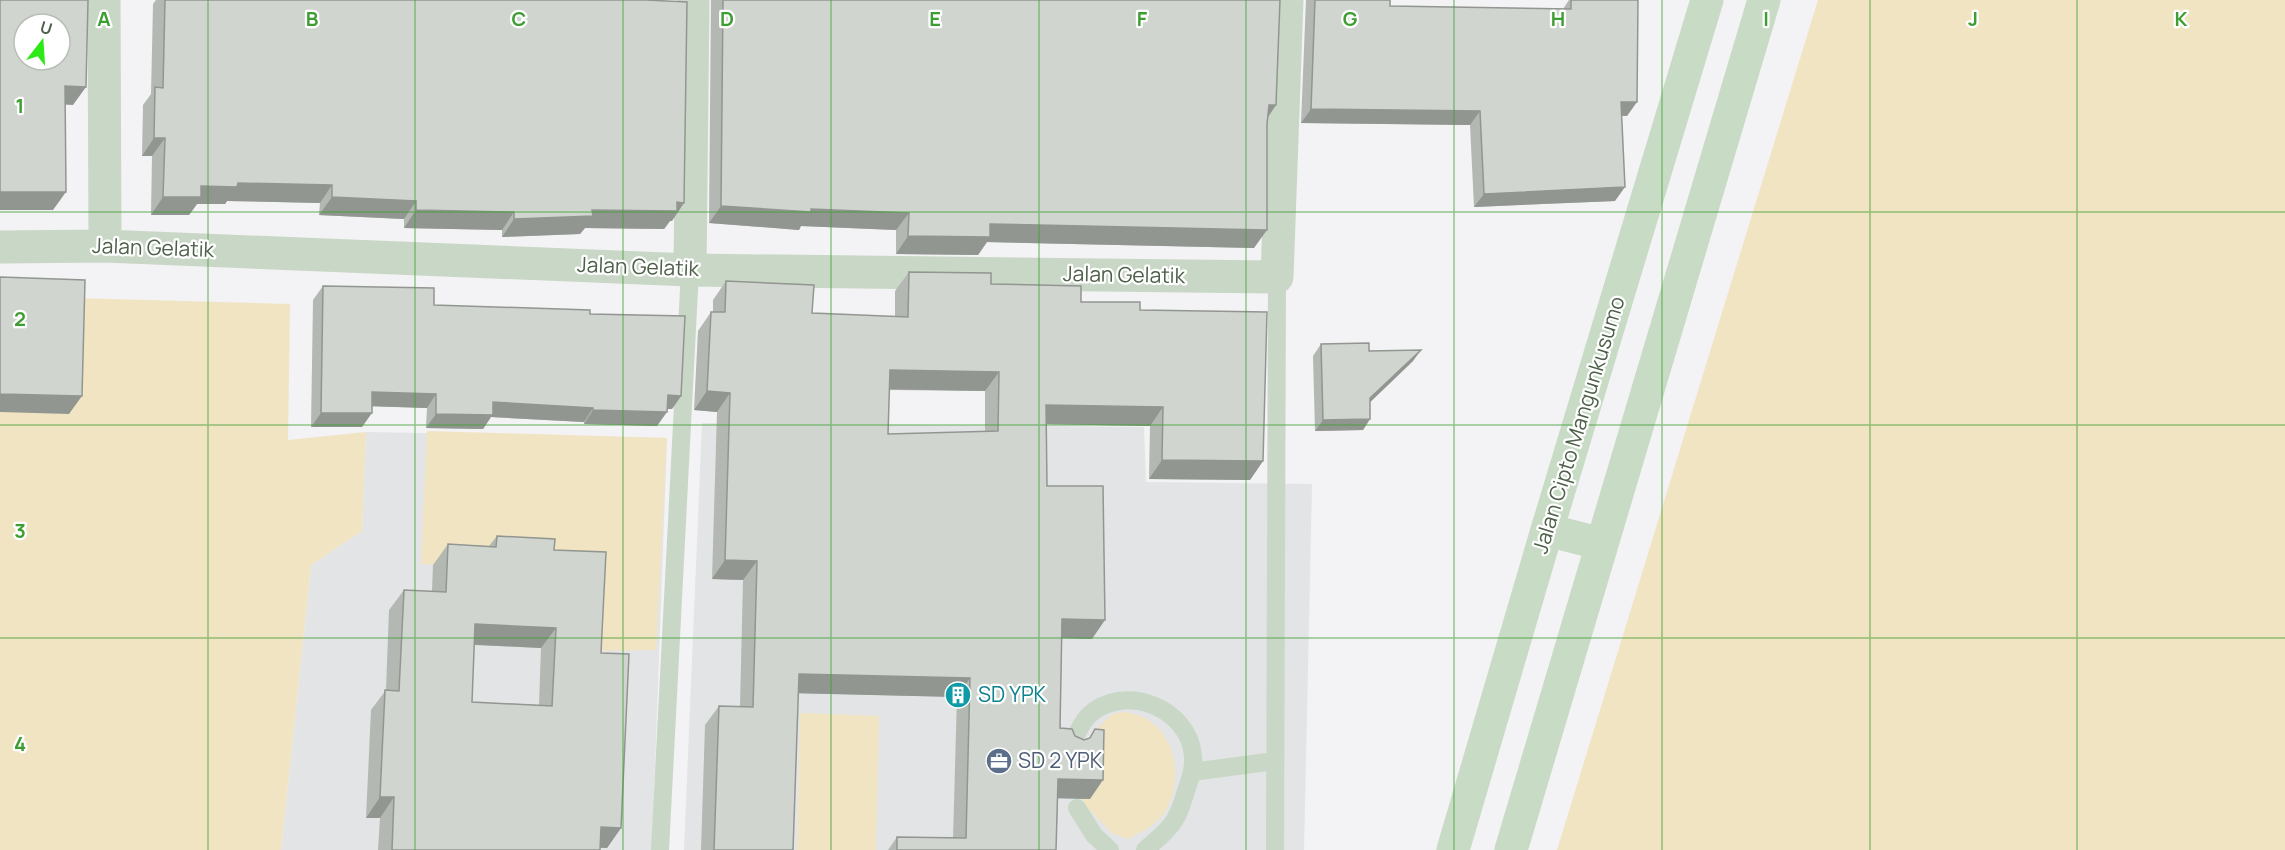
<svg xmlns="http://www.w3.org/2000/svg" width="2285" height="850" font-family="Manrope,sans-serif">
	<rect width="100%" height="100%" fill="#f3f2f4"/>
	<path fill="#e3e4e5" d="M 702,423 L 1144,427 L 1146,482 L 1312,484 L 1304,850 L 684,850 Z
		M 366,432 L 667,438 L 652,850 L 281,850 L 311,565 L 362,531 Z"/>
	<path fill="#f1e4c2" d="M 1818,0 L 2285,0 L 2285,850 L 1557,850 Z
		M 72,298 L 290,304 L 288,440 L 366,432 L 362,531 L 311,565 L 281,850 L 0,850 L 0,408 Z
		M 427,431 L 667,438 L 656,650 L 588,651 L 482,567 L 421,564 Z
		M 1123,712 C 1170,715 1187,771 1167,808 C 1158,824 1143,832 1127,839 L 1112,833 L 1085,805 L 1082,791 L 1085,755 L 1091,735 L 1112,714 Z
		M 800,713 L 879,716 L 876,850 L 797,850 Z"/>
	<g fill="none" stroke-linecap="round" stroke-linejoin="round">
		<path stroke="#c9d7c6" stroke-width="18" d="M 1070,748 C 1075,737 1080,725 1088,716 C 1123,682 1189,707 1193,756 C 1194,769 1190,779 1186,791 C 1183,801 1180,812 1174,821 C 1167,832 1155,841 1145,850
			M 1192,772 L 1275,761
			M 1077,808 L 1094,835 L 1110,850
			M 660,850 L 690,270
			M 1275,850 L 1277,277"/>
		<path stroke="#c9d7c6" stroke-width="33" d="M 104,0 L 105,246
			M 0,247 L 105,246 L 690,270 L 1277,277 L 1287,0
			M 690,270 L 693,0"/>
		<path stroke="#c8dbc5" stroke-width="33" d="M 1547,530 L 1602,544
			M 1453,850 L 1547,530 L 1707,0
			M 1511,850 L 1764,0"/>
	</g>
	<path fill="#b3b8b2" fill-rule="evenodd" d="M 156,0 L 165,0 L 672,221 L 670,221 L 664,229 L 585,228 L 580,234 L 502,237 L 502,230 L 404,228 L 404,219 L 319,215 L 320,203 L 227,201 L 225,204 L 197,204 L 189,215 L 151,215 L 152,156 L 142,156 L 143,105 L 151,94 L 153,4 Z
		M 711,0 L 1280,0 L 1276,105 L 1268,117 L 1254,248 L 987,242 L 978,255 L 896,254 L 896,230 L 801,226 L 799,230 L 709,223 Z
		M 1306,0 L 1390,0 L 1390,6 L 1563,9 L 1569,0 L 1638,0 L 1627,116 L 1621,116 L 1615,201 L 1474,207 L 1470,125 L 1301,123 Z
		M 909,272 L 991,284 L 1081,302 L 1140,310 L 1263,461 L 1250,480 L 1149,479 L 1150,426 L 1046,424 L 1047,486 L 1092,639 L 1062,638 L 1060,728 L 1084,740 L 1089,738 L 1095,729 L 1090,799 L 1058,798 L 1056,850 L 888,850 L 897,837 L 953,838 L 957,697 L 798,693 L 793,850 L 701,850 L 705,725 L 719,706 L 740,707 L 743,580 L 712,579 L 717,412 L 694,410 L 698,331 L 711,312 L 713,312 L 713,300 L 726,281 L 812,313 L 895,317 L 895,291 ZM 889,390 L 985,391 L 985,432 L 888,434 Z
		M 323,286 L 434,305 L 590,314 L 681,396 L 672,409 L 667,409 L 657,426 L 584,424 L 584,422 L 491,417 L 483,429 L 426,428 L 427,408 L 372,406 L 362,427 L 311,427 L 313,300 Z
		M 1321,344 L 1369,351 L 1413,361 L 1370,402 L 1370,419 L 1363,430 L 1315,431 L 1313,356 Z
		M 497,536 L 554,550 L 601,653 L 621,828 L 607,848 L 600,848 L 600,850 L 378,850 L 380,818 L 366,818 L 371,710 L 386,690 L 389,610 L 404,590 L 432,591 L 433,565 L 448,544 L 489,546 ZM 474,645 L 541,648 L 539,705 L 472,702 Z"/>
	<path fill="#929691" d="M 65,86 L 86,87 L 73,105 L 53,104 Z
		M 1621,102 L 1637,102 L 1627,116 L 1611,115 Z
		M 1269,105 L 1276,105 L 1264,123 Z
		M 1311,109 L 1480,111 L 1470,125 L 1301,123 Z
		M 154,138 L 165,138 L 152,156 L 142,156 Z
		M 238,183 L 332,185 L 320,203 L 227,201 L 225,204 L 197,204 L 189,215 L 151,215 L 163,197 L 201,186 Z
		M 1625,187 L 1615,201 L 1474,207 L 1484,194 Z
		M 0,192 L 66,192 L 53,210 L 0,210 Z
		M 332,197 L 416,201 L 404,219 L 319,215 Z
		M 677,202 L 684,203 L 672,221 L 670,221 L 664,229 L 585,228 L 580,234 L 502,237 L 514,219 L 592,210 Z
		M 721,206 L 811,209 L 909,213 L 896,230 L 801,226 L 799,230 L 709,223 Z
		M 416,210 L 514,212 L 502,230 L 404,228 Z
		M 990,224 L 1267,230 L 1254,248 L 987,242 L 978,255 L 896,254 L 908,236 Z
		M 1421,350 L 1413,361 L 1362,410 L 1370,398 Z
		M 890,370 L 999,372 L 985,391 L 877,389 Z
		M 707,391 L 730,393 L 717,412 L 694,410 Z
		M 372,392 L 436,394 L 427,408 L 362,406 Z
		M 0,394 L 82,396 L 69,414 L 0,412 Z
		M 668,395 L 681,396 L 672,409 L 658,409 Z
		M 493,402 L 593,408 L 584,422 L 491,417 L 483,429 L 426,428 L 436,414 Z
		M 1046,405 L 1163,407 L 1150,426 L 1033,424 Z
		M 593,410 L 667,412 L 657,426 L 584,424 Z
		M 321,413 L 372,413 L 362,427 L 311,427 Z
		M 1370,419 L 1363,430 L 1315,431 L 1323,420 Z
		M 1162,460 L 1263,461 L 1250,480 L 1149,479 Z
		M 725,560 L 757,561 L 743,580 L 712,579 Z
		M 1062,619 L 1105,620 L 1092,639 L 1049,638 Z
		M 475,624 L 556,628 L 541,648 L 460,644 Z
		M 799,674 L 970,678 L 957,697 L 786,693 Z
		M 1058,779 L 1103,780 L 1090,799 L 1045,798 Z
		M 380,797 L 394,797 L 380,818 L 366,818 Z
		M 601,827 L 621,828 L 607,848 L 586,847 Z"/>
	<path fill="#d0d6cf" stroke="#929691" stroke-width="1.5" fill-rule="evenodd" d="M 0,0 L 88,0 L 86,87 L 65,86 L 66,192 L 0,192 ZM 24,24 L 60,24 L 60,60 L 24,60 Z
		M 165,0 L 646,0 L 687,2 L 684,203 L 677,202 L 677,211 L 592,210 L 593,216 L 514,219 L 514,212 L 416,210 L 416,201 L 332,197 L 332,185 L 238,183 L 237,187 L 201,186 L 201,197 L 163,197 L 165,138 L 154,138 L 155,87 L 163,88 Z
		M 723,0 L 1280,0 L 1276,105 L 1269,105 L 1267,124 L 1267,230 L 990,224 L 990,237 L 908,236 L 909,213 L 811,209 L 811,212 L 721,206 Z
		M 1315,0 L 1390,0 L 1390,6 L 1571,9 L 1571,0 L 1638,0 L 1637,102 L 1621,102 L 1625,187 L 1484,194 L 1480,111 L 1311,109 Z
		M 909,272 L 991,273 L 991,284 L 1081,286 L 1081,302 L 1140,302 L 1140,310 L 1267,312 L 1263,461 L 1162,460 L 1163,407 L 1046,405 L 1047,486 L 1103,486 L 1105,620 L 1062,619 L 1060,728 L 1072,729 L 1075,736 L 1084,740 L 1090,738 L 1095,729 L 1104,730 L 1103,780 L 1058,779 L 1056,850 L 897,850 L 897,837 L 966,838 L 970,678 L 799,674 L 793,850 L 714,850 L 719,706 L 753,707 L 757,561 L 725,560 L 730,393 L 707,391 L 711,312 L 725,312 L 726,281 L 814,285 L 812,313 L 908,317 ZM 890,370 L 999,372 L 998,431 L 888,434 Z
		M 0,277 L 85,280 L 82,396 L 0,394 Z
		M 323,286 L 434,288 L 434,305 L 590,310 L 590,314 L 685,316 L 681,396 L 668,395 L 667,412 L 593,410 L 593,408 L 493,402 L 493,415 L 436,414 L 436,394 L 372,392 L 372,413 L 321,413 Z
		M 1369,343 L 1369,351 L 1421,350 L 1370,398 L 1370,419 L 1323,420 L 1321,344 Z
		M 497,536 L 555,539 L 554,550 L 606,552 L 601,653 L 629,654 L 621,828 L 601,827 L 600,850 L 392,850 L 394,797 L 380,797 L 385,690 L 399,691 L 404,590 L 446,592 L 448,544 L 496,547 ZM 475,624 L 556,628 L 552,706 L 472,702 Z"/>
	<path fill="none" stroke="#3f9e33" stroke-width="1.5" stroke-opacity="0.55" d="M 208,0 L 208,850M 415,0 L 415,850M 623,0 L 623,850M 831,0 L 831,850M 1039,0 L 1039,850M 1246,0 L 1246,850M 1454,0 L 1454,850M 1662,0 L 1662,850M 1870,0 L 1870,850M 2077,0 L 2077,850M 0,212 L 2285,212M 0,425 L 2285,425M 0,638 L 2285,638"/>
	<defs>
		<symbol id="building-disc" viewBox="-11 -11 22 22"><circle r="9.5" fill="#0f9aa8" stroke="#fff"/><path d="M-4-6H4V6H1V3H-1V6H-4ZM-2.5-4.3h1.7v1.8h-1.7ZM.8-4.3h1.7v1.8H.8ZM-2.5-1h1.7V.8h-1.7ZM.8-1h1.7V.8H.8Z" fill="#fff"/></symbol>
		<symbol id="office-disc" viewBox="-11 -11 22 22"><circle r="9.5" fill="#5c6f8a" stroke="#fff"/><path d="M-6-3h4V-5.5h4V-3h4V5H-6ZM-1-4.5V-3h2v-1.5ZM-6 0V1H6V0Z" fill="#fff"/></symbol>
	</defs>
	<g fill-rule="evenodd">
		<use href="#building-disc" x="943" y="680" width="30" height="30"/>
		<use href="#office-disc" x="984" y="746" width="30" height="30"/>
	</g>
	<g text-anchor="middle" stroke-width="4.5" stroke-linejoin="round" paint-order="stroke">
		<g font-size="21" fill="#4e6049" stroke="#fff">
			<text transform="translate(153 248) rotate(2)" y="7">Jalan Gelatik</text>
			<text transform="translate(638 267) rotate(2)" y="7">Jalan Gelatik</text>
			<text transform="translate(1124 275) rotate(1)" y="7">Jalan Gelatik</text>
			<text transform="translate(1579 425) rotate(-73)" y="7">Jalan Cipto Mangunkusumo</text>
		</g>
		<g font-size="21" fill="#0d838f" stroke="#fff" text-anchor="start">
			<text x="978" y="702">SD YPK</text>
		</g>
		<g font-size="21" fill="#4e5e75" stroke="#fff" text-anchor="start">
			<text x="1018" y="768">SD 2 YPK</text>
		</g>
	</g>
	<g font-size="20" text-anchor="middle" font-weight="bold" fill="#3f9e33" stroke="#fff" stroke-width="4.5" stroke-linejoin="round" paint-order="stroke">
		<text x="104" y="26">A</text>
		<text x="312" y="26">B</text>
		<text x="519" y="26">C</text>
		<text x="727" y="26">D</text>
		<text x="935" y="26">E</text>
		<text x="1142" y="26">F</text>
		<text x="1350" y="26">G</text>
		<text x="1558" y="26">H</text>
		<text x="1766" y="26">I</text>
		<text x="1973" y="26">J</text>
		<text x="2181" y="26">K</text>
		<text x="20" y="113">1</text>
		<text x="20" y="326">2</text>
		<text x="20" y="538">3</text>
		<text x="20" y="751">4</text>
	</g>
	<g transform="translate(42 42) rotate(17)"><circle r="28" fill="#ffffff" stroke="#b8bfb6" stroke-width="1.5"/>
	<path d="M0-4.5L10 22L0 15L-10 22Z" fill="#2de918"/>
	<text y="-9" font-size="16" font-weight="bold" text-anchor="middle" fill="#4e6049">U</text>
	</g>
</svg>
